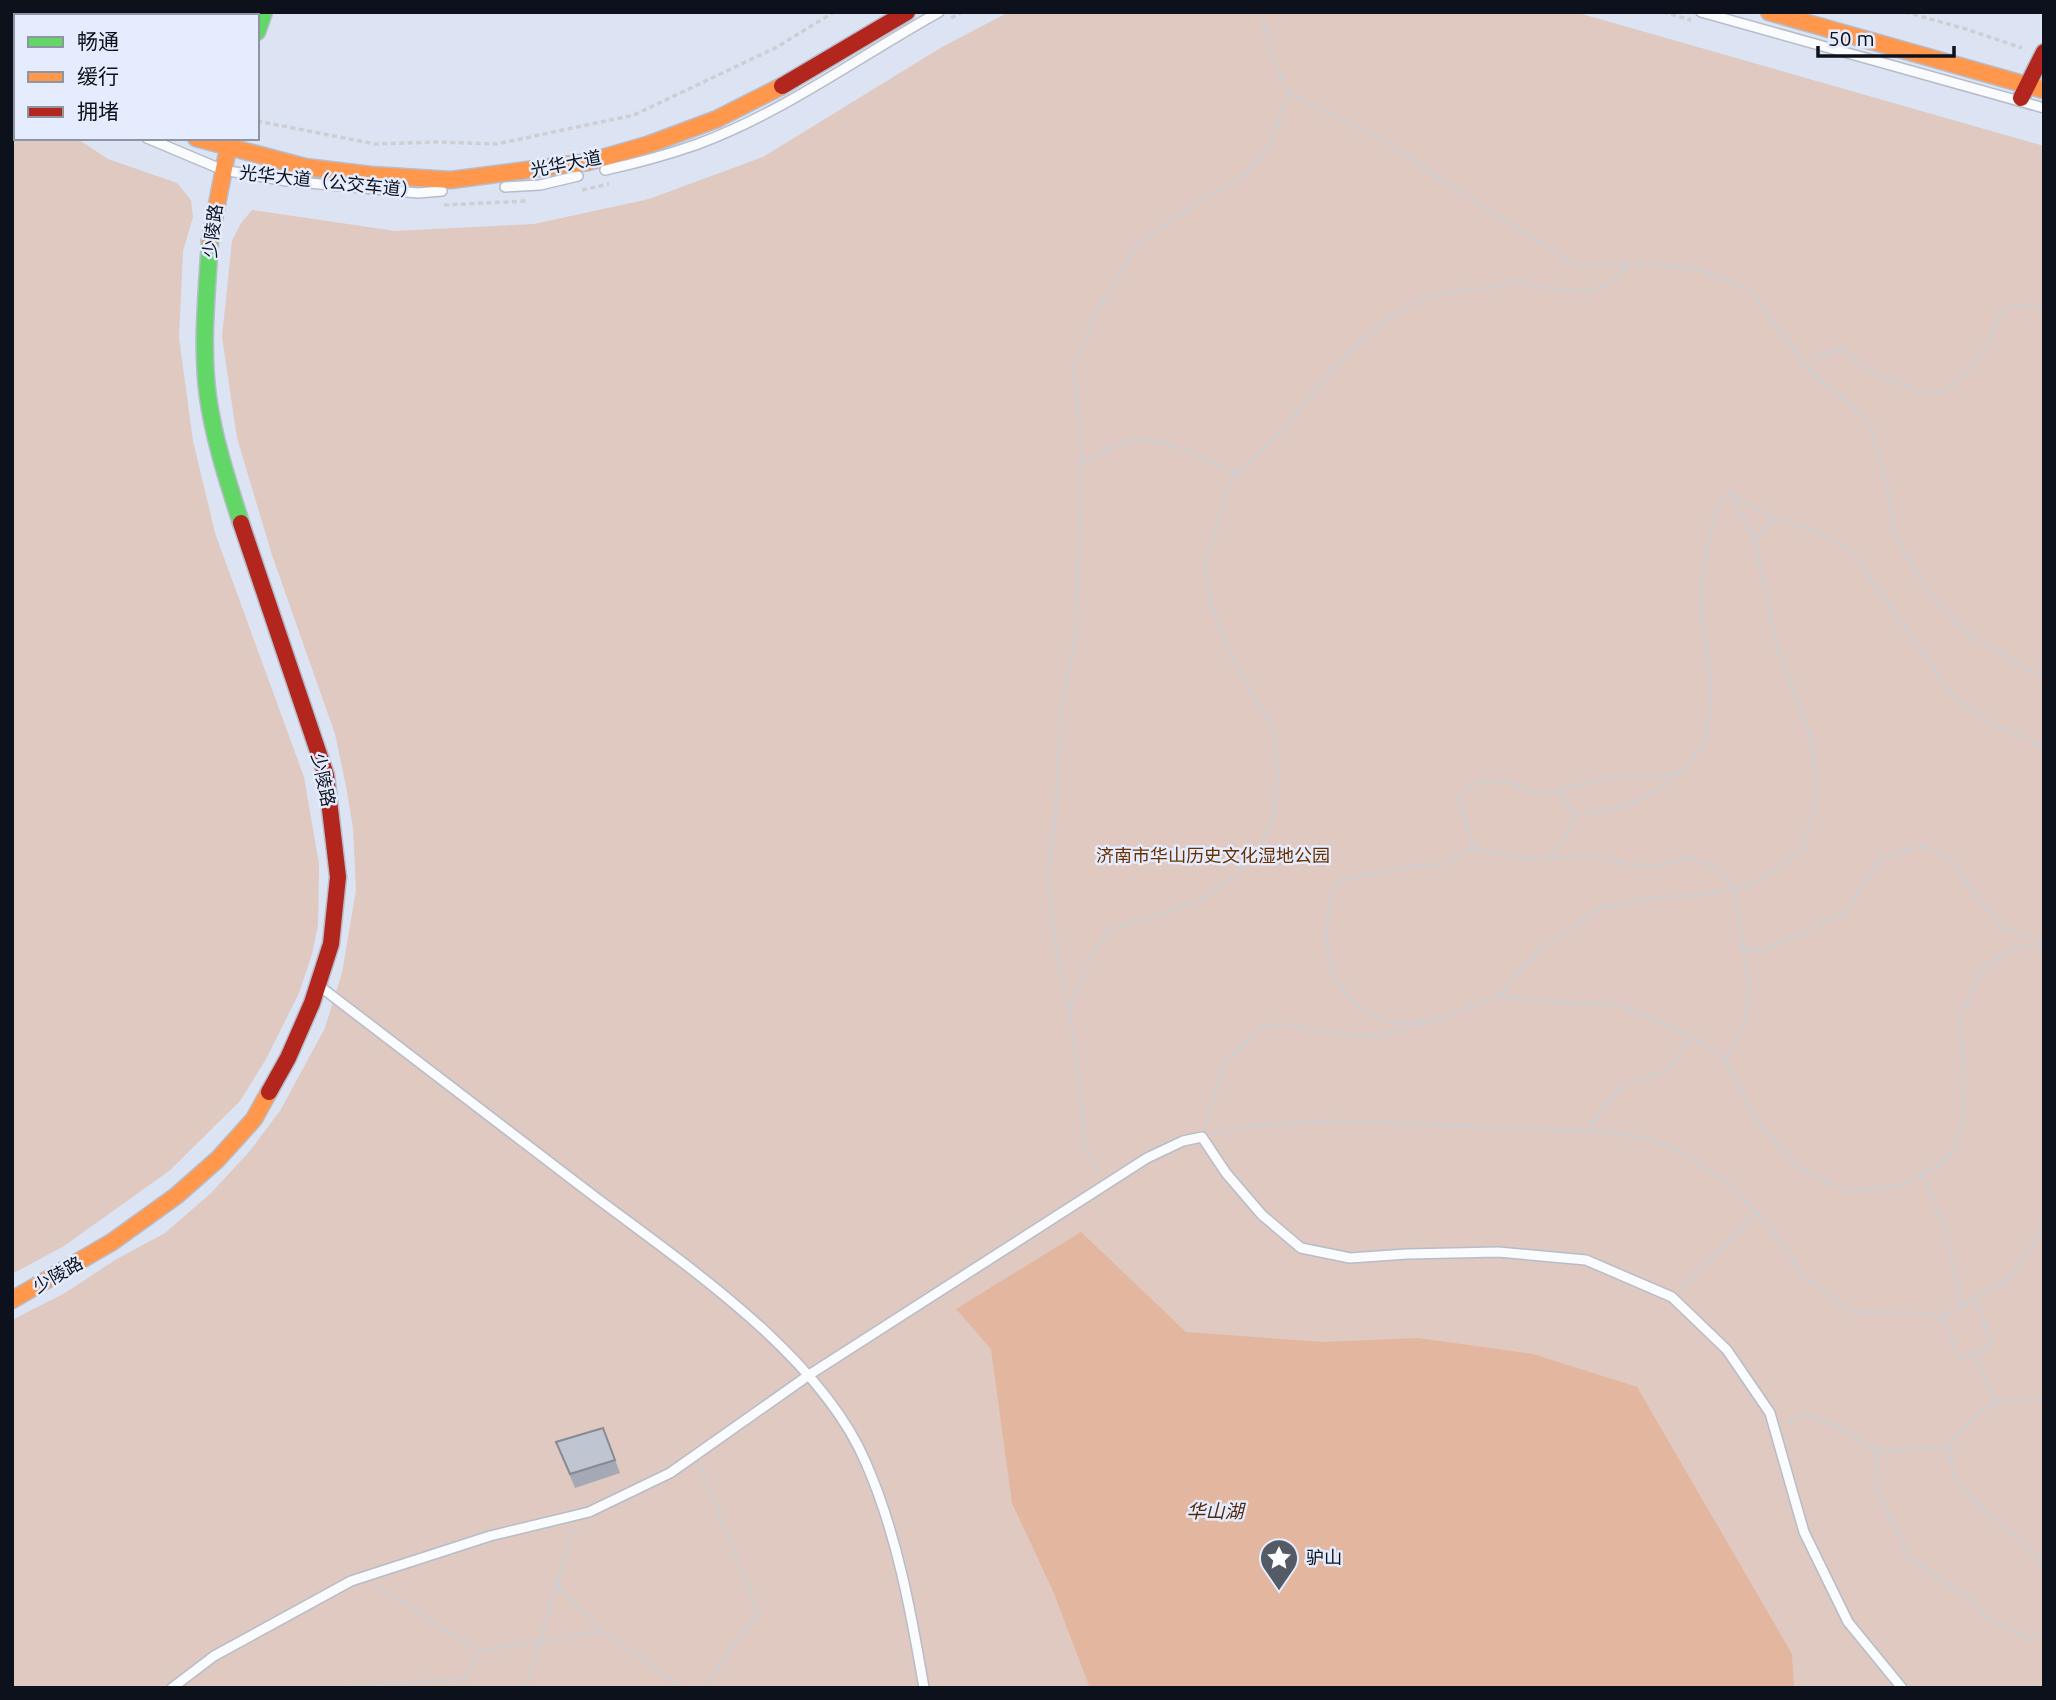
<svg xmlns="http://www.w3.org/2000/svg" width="2056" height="1700" font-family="Ubuntu,'Noto Sans SC',sans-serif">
	<rect width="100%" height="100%" fill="#dce3f3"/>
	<path fill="#dfc9c0" d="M 1009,12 L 1575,12 L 2044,146 L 2044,1688 L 12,1688 L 12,1320 L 65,1293 L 115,1260 L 165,1233 L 211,1193 L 249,1152 L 280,1111 L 325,1028 L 342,973 L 356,890 L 353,828 L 346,786 L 335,734 L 272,555 L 237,438 L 222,337 L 232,241 L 241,223 L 252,210 L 395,231 L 534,224 L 649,199 L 763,157 L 942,47 Z
		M 12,97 L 16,99 L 16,138 L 76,138 L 108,159 L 177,183 L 191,200 L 193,217 L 183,251 L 179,338 L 193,441 L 215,533 L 304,777 L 319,864 L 318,925 L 312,954 L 299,993 L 266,1059 L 240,1101 L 169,1171 L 64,1246 L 12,1274 Z"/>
	<path fill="#e3b69f" d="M 1081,1232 L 1186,1332 L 1323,1342 L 1418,1338 L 1533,1354 L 1637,1387 L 1792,1654 L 1794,1688 L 1090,1688 L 1053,1591 L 1012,1503 L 991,1349 L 956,1309 Z"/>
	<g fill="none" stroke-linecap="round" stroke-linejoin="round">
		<defs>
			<path id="lane" d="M 1701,12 L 2044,108
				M 12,59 L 16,62
				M 147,138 L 223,170 L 287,181 L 418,193 L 442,191
				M 605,170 C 637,163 667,155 698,144 C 784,112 860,56 939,12
				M 505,187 L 540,185 L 578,176
				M 322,988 C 410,1055 498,1122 586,1190 C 679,1261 819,1352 866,1463 C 897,1534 911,1612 924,1688
				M 172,1688 L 214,1656 L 351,1581 L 490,1536 L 589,1512 L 670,1473 L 809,1375 L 1147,1158 L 1183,1141 L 1202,1137 L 1226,1173 L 1262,1215 L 1301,1248 L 1350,1258 L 1407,1254 L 1498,1252 L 1586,1260 L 1672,1297 L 1727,1350 L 1770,1413 L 1804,1532 L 1848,1622 L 1902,1688"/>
			<path id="fast" d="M 257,32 L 264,12
				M 210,240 C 207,292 201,346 208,397 C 214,440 228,482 241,523"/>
			<path id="slow" d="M 1769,12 L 2044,90
				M 196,138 L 305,167 L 371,175 L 451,180 L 588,162 L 650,144 L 717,119 L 782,86
				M 210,240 L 230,138
				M 12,1300 L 112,1242 L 176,1196 L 218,1159 L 254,1119 L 269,1092"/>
			<path id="jam" d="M 12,39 L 16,42
				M 782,86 L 907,12
				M 2021,98 L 2044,52
				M 241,523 L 326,775 L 338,877 L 331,944 L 312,1003 L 288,1058 L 269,1092"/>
		</defs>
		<use href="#lane" stroke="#b7bcc9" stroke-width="12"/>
		<use href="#fast" stroke="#b7bcc9" stroke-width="19"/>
		<use href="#slow" stroke="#b7bcc9" stroke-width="19"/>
		<use href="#jam" stroke="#b7bcc9" stroke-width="19"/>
		<path stroke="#cdcfd3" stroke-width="3.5" stroke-dasharray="5 3.5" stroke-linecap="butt" d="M 43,12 L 47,16
			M 1663,12 L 1691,20
			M 1905,12 L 1966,29 L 2022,48
			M 951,18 L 962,12
			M 12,77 L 16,80
			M 1288,93 L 1384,140 L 1449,185 L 1577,266 L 1627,264
			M 257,121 L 375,144 L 437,142 L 497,144 L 634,115 L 777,47 L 834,12
			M 582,190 L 609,184
			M 444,205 L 527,201
			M 1639,263 L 1701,270 L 1750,290 L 1808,369 L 1870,423 L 1888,491 L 1895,536 L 1926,589 L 1967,634 L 2034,672 L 2044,674
			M 1813,358 L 1842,349 L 1870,371 L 1922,393 L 1945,392 L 1972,367 L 1985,347 L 2003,309 L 2018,305 L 2044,308
			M 1081,463 C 1097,454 1114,445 1132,441 C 1164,434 1206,462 1236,473
			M 1755,540 L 1774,518
			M 1559,791 L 1574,814
			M 1473,848 L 1524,858 L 1595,857 L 1626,864 L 1658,866 L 1688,857 L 1714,866 L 1735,889 L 1743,948 L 1763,950 L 1805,932 L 1844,912 L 1883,856 L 1922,846 L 1948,857 L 1986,908 L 2005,929 L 2044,940
			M 1550,858 L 1570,827 L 1574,814 C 1618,811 1646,802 1679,773
			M 1499,996 L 1545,945 L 1601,908 L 1649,898 L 1700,895 L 1752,884 L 1802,851 L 1817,795 L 1811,737 L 1777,648 L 1755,540 L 1731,494
			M 1069,1010 L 1088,962 L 1109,929 L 1171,911 L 1205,897 L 1235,876 L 1261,848 L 1273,817 L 1278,776 L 1274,731 L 1228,650 L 1212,607 L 1204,569 L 1229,483 L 1282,431 L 1336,365 L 1380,324 L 1420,300 L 1464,289 L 1485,289 L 1519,281 L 1546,288 L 1586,292 L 1614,280 L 1628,264 L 1638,263
			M 1424,1021 L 1393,1023 L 1364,1011 L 1334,979 L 1325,933 L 1333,887 L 1343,879 L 1407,867 L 1445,864 L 1473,848 L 1458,795 L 1481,780 L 1508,782 L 1540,795 L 1618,775 L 1646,777 L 1680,772 L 1705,743 L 1710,708 L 1710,672 L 1701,611 L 1701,581 L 1712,525 L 1720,505 L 1730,493 L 1774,518 L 1815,530 L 1851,551 L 1953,695 L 1994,725 L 2027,739 L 2044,750
			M 1725,1060 L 1745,1024 L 1749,984 L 1743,948
			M 1205,1127 L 1224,1064 L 1261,1026 L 1286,1024 L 1342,1035 L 1379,1036 L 1433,1021 L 1499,996 L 1546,1002 L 1620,1005 L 1691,1036 L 1725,1060 L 1754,1116 L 1799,1168 L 1846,1191 L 1900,1186 L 1948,1159 L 1963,1123 L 1964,1071 L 1959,1022 L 1982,968 L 2015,949 L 2044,943
			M 1588,1132 L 1610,1097 L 1628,1083 L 1666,1071 L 1691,1036
			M 1213,1134 L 1255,1125 L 1343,1121 L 1609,1132 L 1646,1138 L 1678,1150 L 1728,1183 L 1771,1228 L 1803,1276 L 1852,1312 L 1922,1313 L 1943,1317 L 2009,1279 L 2044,1227
			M 1099,1173 L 1085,1148 L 1080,1089 L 1072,1027 L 1056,946 L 1048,875 L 1056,809 L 1061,709 L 1075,640 L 1081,494 L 1081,439 L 1074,367 L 1096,313 L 1138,244 L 1203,199 L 1243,177 L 1271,144 L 1288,93 L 1271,54 L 1261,12
			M 1922,1173 L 1945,1228 L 1962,1306
			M 1681,1288 L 1757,1213
			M 1975,1299 L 1992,1345 L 1975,1353 L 1995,1403
			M 1943,1317 L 1959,1357 L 1975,1353
			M 1787,1423 L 1807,1414 L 1837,1427 L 1877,1451 L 1947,1447 L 1974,1416 L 1995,1403 L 2044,1397
			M 1947,1447 L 1956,1478 L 1977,1504 L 2018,1538 L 2044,1567
			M 1877,1451 L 1876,1488 L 1908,1557 L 1969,1597 L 1985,1618 L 2026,1637 L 2044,1637
			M 700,1466 L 758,1611 L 704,1688
			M 556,1583 L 602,1631
			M 378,1587 L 479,1651
			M 318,1688 L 462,1679
			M 460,1688 L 479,1651 L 602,1631 L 684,1688
			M 526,1688 L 573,1529"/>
		<use href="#lane" stroke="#fafbfd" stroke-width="9"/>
		<use href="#fast" stroke="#63d668" stroke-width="16"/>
		<use href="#slow" stroke="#ff974d" stroke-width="16"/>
		<use href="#jam" stroke="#b3261e" stroke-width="16"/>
	</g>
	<path fill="#a5a9b5" d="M 603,1428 L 620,1473 L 575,1488 L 556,1442 Z"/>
	<path fill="#c0c5d2" stroke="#868a93" stroke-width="2" d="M 603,1428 L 615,1460 L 570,1474 L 556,1442 Z"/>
	<defs>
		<symbol id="sight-pin" viewBox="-11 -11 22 30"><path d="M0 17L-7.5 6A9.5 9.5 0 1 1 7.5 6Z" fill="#555a67" stroke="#e5ecfe"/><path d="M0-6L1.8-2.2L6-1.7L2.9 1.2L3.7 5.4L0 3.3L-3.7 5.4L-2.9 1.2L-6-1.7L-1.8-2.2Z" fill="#fff"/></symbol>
	</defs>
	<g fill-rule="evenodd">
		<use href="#sight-pin" x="1257" y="1536" width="44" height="60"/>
	</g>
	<g text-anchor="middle" stroke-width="5" stroke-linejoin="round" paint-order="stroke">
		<g font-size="18" fill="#0d111b" stroke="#e5ecfe">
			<text transform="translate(566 164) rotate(-11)" y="6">光华大道</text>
			<text transform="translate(329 182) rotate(6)" y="6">光华大道（公交车道）</text>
			<text transform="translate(213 231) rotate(-83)" y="6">少陵路</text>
			<text transform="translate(323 780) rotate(78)" y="6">少陵路</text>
			<text transform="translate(58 1275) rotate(-30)" y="6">少陵路</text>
		</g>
		<g font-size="18" fill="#6b3000" stroke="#e5ecfe">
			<text x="1213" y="862">济南市华山历史文化湿地公园</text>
		</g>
		<g font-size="18" fill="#0d111b" stroke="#e5ecfe" text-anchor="start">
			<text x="1306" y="1564">驴山</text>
		</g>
		<g font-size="19" font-style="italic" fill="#54290b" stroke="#e5ecfe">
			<text x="1215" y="1518">华山湖</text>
		</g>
	</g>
	<rect width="2056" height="1700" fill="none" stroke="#0d111b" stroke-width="28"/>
	<rect x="14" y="14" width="245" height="126" fill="#e5ecfe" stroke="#8f94a3" stroke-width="2"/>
	<rect x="28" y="37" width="35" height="10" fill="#63d668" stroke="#8f94a3" stroke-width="2"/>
	<text x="77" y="49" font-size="21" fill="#0d111b">畅通</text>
	<rect x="28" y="72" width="35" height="10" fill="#ff974d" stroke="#8f94a3" stroke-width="2"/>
	<text x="77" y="84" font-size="21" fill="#0d111b">缓行</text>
	<rect x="28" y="107" width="35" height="10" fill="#b3261e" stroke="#8f94a3" stroke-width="2"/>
	<text x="77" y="119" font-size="21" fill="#0d111b">拥堵</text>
	<path d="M1818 46v10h136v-10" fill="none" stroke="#0d111b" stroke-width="3.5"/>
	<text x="1828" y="46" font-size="21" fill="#0d111b" stroke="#e5ecfe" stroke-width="5" paint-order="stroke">50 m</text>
</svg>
